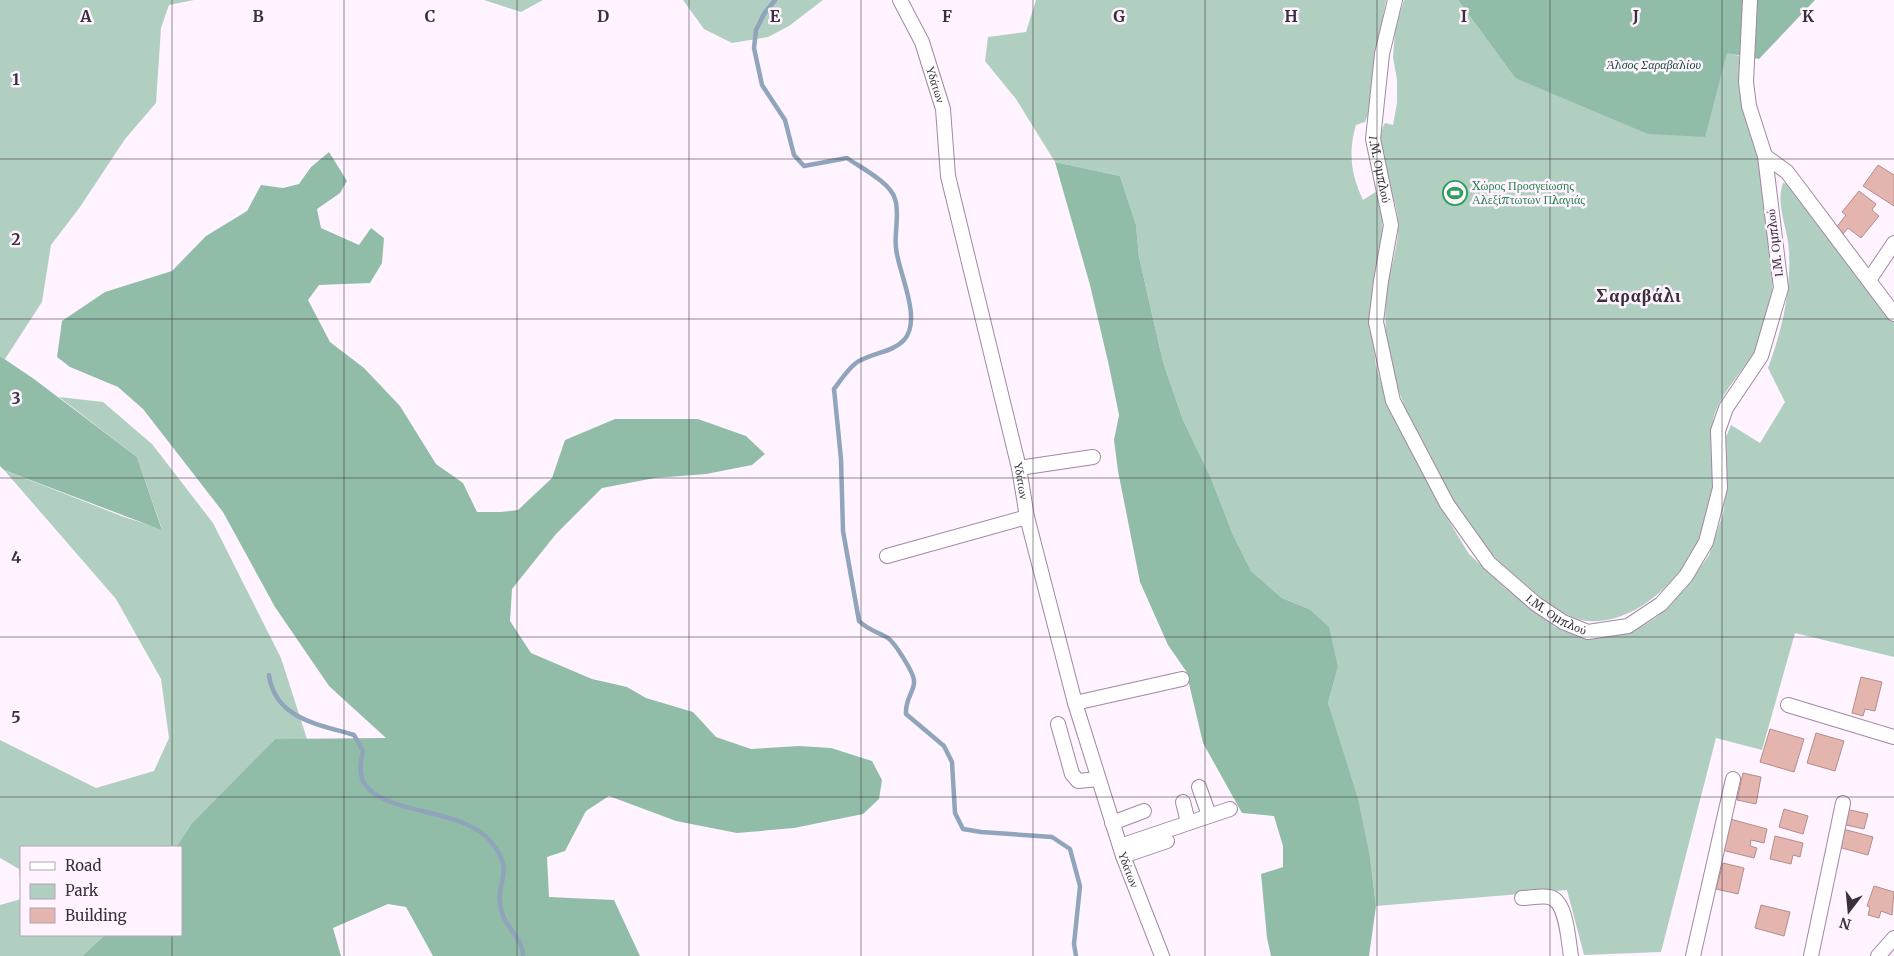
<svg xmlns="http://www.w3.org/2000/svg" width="1894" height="956" font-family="Merriweather,serif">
	<rect width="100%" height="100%" fill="#fef3ff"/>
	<path fill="#b1cfc0" d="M 0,0 L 194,0 L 169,5 L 161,28 L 156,103 L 125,139 L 80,207 L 51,245 L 42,302 L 5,359 L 0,356 Z
		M 484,0 L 543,0 L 521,12 Z
		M 683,0 L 823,0 L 789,26 L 768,37 L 732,43 L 704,29 Z
		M 1036,0 L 1386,0 L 1375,58 L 1369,112 L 1365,122 L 1356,125 C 1348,152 1351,175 1363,200 L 1377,191 L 1382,216 L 1383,240 L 1379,265 L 1372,287 L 1372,328 L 1376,366 L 1388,406 L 1441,508 L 1469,554 L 1505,588 L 1555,627 L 1579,637 L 1601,638 L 1633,632 L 1657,617 L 1686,588 L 1709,555 L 1723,514 L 1727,482 L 1726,437 L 1731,425 L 1760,443 L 1785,402 L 1768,368 C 1782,330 1791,292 1789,251 C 1788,228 1775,205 1783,183 L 1790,184 L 1894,323 L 1894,657 L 1795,633 L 1762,750 L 1716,738 L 1661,952 L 1584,955 L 1567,890 L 1376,906 L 1370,857 L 1328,703 L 1338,667 L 1309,609 L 1282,598 L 1251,571 L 1233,535 L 1211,478 L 1183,420 L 1163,362 L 1139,257 L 1136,225 L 1120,176 L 1055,162 L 1016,99 L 985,61 L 988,37 L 1026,32 Z
		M 1404,0 L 1458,0 L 1515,78 L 1704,137 L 1727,52 L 1739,56 C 1742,93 1752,129 1759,166 C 1763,186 1765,206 1768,227 C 1771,251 1775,276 1771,301 C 1770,307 1759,343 1757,348 C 1744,370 1722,391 1714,416 C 1712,425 1713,437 1713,447 C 1713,476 1714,505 1703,532 C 1691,561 1667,591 1640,607 C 1625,616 1605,623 1587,621 C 1568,619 1548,604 1534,592 C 1517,577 1499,563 1484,545 C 1446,497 1403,420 1390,359 C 1385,337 1384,313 1387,291 C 1390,267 1400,243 1398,218 C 1395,192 1371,144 1385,123 L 1393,125 L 1397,103 L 1397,80 L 1393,57 L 1395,29 Z
		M 59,397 L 103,402 L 152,444 L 213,523 L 281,658 L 307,739 L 275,739 L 192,823 L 176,847 L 21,847 L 21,890 L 19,869 L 0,858 L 0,740 L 96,788 L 154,771 L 169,738 L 161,679 L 116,599 L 4,470 L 124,517 L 162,529 L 137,457 Z
		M 21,899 L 21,935 L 105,935 L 82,956 L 0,956 L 0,905 Z"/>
	<path fill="#91bda8" d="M 1458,0 L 1815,0 L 1759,59 L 1727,53 L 1705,137 L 1648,134 L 1515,78 Z
		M 329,152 L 347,181 L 340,193 L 317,209 L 321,228 L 359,245 L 371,228 L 384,238 L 382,263 L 370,283 L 319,285 L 308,300 L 330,342 L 364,368 L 400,406 L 436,464 L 463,483 L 477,512 L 501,512 L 518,510 L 552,478 L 565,440 L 615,419 L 698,419 L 746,436 L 765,454 L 752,465 L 706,474 L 655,478 L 602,488 L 556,534 L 512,589 L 510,621 L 531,653 L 592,679 L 627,687 L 646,698 L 693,712 L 716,737 L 751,749 L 799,746 L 831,748 L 872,761 L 882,780 L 879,799 L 863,814 L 794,828 L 737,833 L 676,821 L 609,796 L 586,811 L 565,851 L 547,857 L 549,897 L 614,900 L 640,956 L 433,956 L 406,907 L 388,904 L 333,928 L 341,956 L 82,956 L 105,935 L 181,935 L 181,847 L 176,847 L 192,823 L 275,739 L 386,738 L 329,686 L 275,607 L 223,512 L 143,409 L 118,387 L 70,367 L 57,357 L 62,321 L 105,292 L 172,271 L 206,236 L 247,211 L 261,185 L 283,188 L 299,184 L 311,167 Z
		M 1055,162 L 1120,176 L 1136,225 L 1139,257 L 1163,362 L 1183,420 L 1211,478 L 1233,535 L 1251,571 L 1282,598 L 1309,609 L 1329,627 L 1338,667 L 1328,703 L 1358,799 L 1370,857 L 1376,906 L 1369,956 L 1271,956 L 1267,938 L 1261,874 L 1283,867 L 1283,846 L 1274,816 L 1242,813 L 1203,743 L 1186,671 L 1168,645 L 1140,582 L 1118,471 L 1114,440 L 1119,415 L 1109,366 L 1090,285 Z
		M 0,356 L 34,379 L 137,457 L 162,530 L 4,470 L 0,466 Z"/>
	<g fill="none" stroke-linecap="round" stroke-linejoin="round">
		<path stroke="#90a4bc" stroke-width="4.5" d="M 775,0 L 764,14 L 756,30 L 754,48 L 762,85 L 785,120 L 794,155 L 804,166 L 847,158 C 860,167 891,183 895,199 C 900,214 894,233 896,248 C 898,272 923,319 904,340 C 892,353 870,353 856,363 C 847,370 841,380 834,389 L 841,459 L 843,531 L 859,621 C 868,630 878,632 888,638 C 895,643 914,673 914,681 C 915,691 905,698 906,714 L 944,746 L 952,762 L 955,813 L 963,829 L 981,832 L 1052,837 L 1070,849 L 1080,886 L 1074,944 L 1076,956
			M 269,675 C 275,719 318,724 354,735 L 363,751 C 360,763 358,777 367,787 C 393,816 464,808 491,842 C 518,874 492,883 502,913 C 507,930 523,938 523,956"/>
	</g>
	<path fill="#e4b5af" stroke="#b48d88" d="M 1878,165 L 1894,175 L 1894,206 L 1863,186 Z
		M 1859,191 L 1876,204 L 1872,210 L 1879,216 L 1861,238 L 1848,228 L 1843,234 L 1836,228 L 1846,215 L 1842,212 Z
		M 1861,677 L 1882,682 L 1875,711 L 1865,709 L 1863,716 L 1852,713 Z
		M 1770,729 L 1804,739 L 1794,772 L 1760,762 Z
		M 1816,733 L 1844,741 L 1835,771 L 1807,763 Z
		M 1743,773 L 1761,777 L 1756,804 L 1737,800 Z
		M 1784,809 L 1808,816 L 1803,834 L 1779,827 Z
		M 1846,809 L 1868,814 L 1864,829 L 1842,824 Z
		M 1730,819 L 1767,829 L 1764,843 L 1751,840 L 1750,846 L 1757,848 L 1754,858 L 1722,850 Z
		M 1843,829 L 1873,837 L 1868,855 L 1838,847 Z
		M 1775,836 L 1803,843 L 1800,857 L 1793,855 L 1791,864 L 1770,859 Z
		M 1723,863 L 1744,868 L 1738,894 L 1716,889 Z
		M 1874,886 L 1894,892 L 1892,915 L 1881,911 L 1879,918 L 1868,915 L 1870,907 L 1867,906 Z
		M 1761,905 L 1790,912 L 1784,936 L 1755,928 Z"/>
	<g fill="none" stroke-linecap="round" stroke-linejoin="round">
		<defs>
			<g id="minor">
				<path id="s1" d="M 900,0 L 922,42 L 943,109 L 948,176 L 1019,468 L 1027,517 L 1075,703 L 1123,856 L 1162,956"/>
				<path id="s2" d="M 1395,0 L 1382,54 L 1373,139 L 1391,225 L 1381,281 L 1376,322 L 1393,401 L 1447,504 L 1489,563 L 1536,604 L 1563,622 L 1588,632 L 1628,626 L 1661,604 L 1686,576 L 1706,542 L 1720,488 L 1718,431 L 1726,408 L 1761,356 L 1781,288 L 1765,156 L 1749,106 L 1746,82 L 1750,0"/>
				<path d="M 1765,156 L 1787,172 L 1894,314"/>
				<path d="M 1869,280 L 1894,243"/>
				<path d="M 1019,468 L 1093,457"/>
				<path d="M 887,556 L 1027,517"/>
				<path d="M 1075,703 L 1182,679"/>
				<path d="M 1788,705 L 1894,737"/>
				<path d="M 1058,724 L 1072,774 L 1078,781 L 1098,779"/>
				<path d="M 1199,787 L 1209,815"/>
				<path d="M 1183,802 L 1188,822"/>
				<path d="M 1112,823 L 1144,811"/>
				<path d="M 1120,846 L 1230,809"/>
				<path d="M 1123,856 L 1167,841"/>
				<path d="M 1522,898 C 1530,898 1541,895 1549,897 C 1567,900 1568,940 1571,956"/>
				<path d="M 1693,956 L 1733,779"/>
				<path d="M 1811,956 L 1843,803"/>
				<path d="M 1878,956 L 1894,938"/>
			</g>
		</defs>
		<use href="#minor" stroke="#a188a3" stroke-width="16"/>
		<use href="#minor" stroke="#fff" stroke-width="14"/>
	</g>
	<path fill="none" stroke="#3a303b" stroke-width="1" stroke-opacity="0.55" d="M 172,0 L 172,847M 344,0 L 344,956M 517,0 L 517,956M 689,0 L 689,956M 861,0 L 861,956M 1033,0 L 1033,956M 1205,0 L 1205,956M 1377,0 L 1377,956M 1550,0 L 1550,956M 1722,0 L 1722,956M 0,159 L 1894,159M 0,319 L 1894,319M 0,478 L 1894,478M 0,637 L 1894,637M 0,797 L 1894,797M 172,935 L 172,956"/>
	<defs>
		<symbol id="stadium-ring" viewBox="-11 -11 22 22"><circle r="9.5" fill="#fef3ff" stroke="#2e9e5b" stroke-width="1.5"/><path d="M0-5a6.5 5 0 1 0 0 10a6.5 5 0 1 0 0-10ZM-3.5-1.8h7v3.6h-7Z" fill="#2e9e5b"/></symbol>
	</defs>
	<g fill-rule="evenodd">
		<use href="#stadium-ring" x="1441" y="179" width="28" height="28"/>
	</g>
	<g text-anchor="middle" stroke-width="5" stroke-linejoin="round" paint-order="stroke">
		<g font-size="12" font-style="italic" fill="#174e39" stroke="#fef3ff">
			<text x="1654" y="69">Άλσος Σαραβαλίου</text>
		</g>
		<g font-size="12" fill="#3a303b" stroke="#fef3ff">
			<text dy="4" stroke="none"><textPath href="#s1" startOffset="92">Υδάτων</textPath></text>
			<text dy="4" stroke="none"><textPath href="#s2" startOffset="172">Ι.Μ. Ομπλού</textPath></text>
			<text transform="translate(1775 243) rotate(-97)" y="4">Ι.Μ. Ομπλού</text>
			<text dy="4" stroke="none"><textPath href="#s1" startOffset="498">Υδάτων</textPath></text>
			<text dy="4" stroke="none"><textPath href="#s2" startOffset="682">Ι.Μ. Ομπλού</textPath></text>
			<text dy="4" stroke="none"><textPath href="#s1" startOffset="902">Υδάτων</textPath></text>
		</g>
		<g font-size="12" fill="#27864d" stroke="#fef3ff" text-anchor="start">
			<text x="1472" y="190">Χώρος Προσγείωσης<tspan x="1472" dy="14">Αλεξίπτωτων Πλαγιάς</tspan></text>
		</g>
		<g font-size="18" font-weight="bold" letter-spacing="1" fill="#3a303b" stroke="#fef3ff">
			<text x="1639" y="302">Σαραβάλι</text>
		</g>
	</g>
	<g font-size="16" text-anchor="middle" font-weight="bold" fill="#3a303b" stroke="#fef3ff" stroke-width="5" stroke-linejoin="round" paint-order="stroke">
		<text x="86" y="22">A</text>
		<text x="258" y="22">B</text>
		<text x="430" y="22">C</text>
		<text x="603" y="22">D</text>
		<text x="775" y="22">E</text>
		<text x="947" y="22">F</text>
		<text x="1119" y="22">G</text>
		<text x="1291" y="22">H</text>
		<text x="1464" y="22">I</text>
		<text x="1636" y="22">J</text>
		<text x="1808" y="22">K</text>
		<text x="16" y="85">1</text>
		<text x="16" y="245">2</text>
		<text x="16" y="404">3</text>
		<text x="16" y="563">4</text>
		<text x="16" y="723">5</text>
	</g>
	<rect x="20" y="846" width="162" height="90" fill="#fef3ff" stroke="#b0a5b1"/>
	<rect x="30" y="862" width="25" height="8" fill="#ffffff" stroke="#b0a5b1"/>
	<text x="65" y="871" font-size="15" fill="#3a303b">Road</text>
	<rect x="30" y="884" width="25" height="15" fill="#b1cfc0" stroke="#b0a5b1"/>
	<text x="65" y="896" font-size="15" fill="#3a303b">Park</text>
	<rect x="30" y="908" width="25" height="15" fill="#e4b5af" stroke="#b0a5b1"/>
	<text x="65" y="921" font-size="15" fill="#3a303b">Building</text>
	<g transform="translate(1849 911) rotate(196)" stroke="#fef3ff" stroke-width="4" paint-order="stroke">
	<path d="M0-4L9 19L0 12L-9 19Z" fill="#3a303b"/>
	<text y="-8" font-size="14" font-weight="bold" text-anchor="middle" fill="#3a303b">N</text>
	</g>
</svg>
